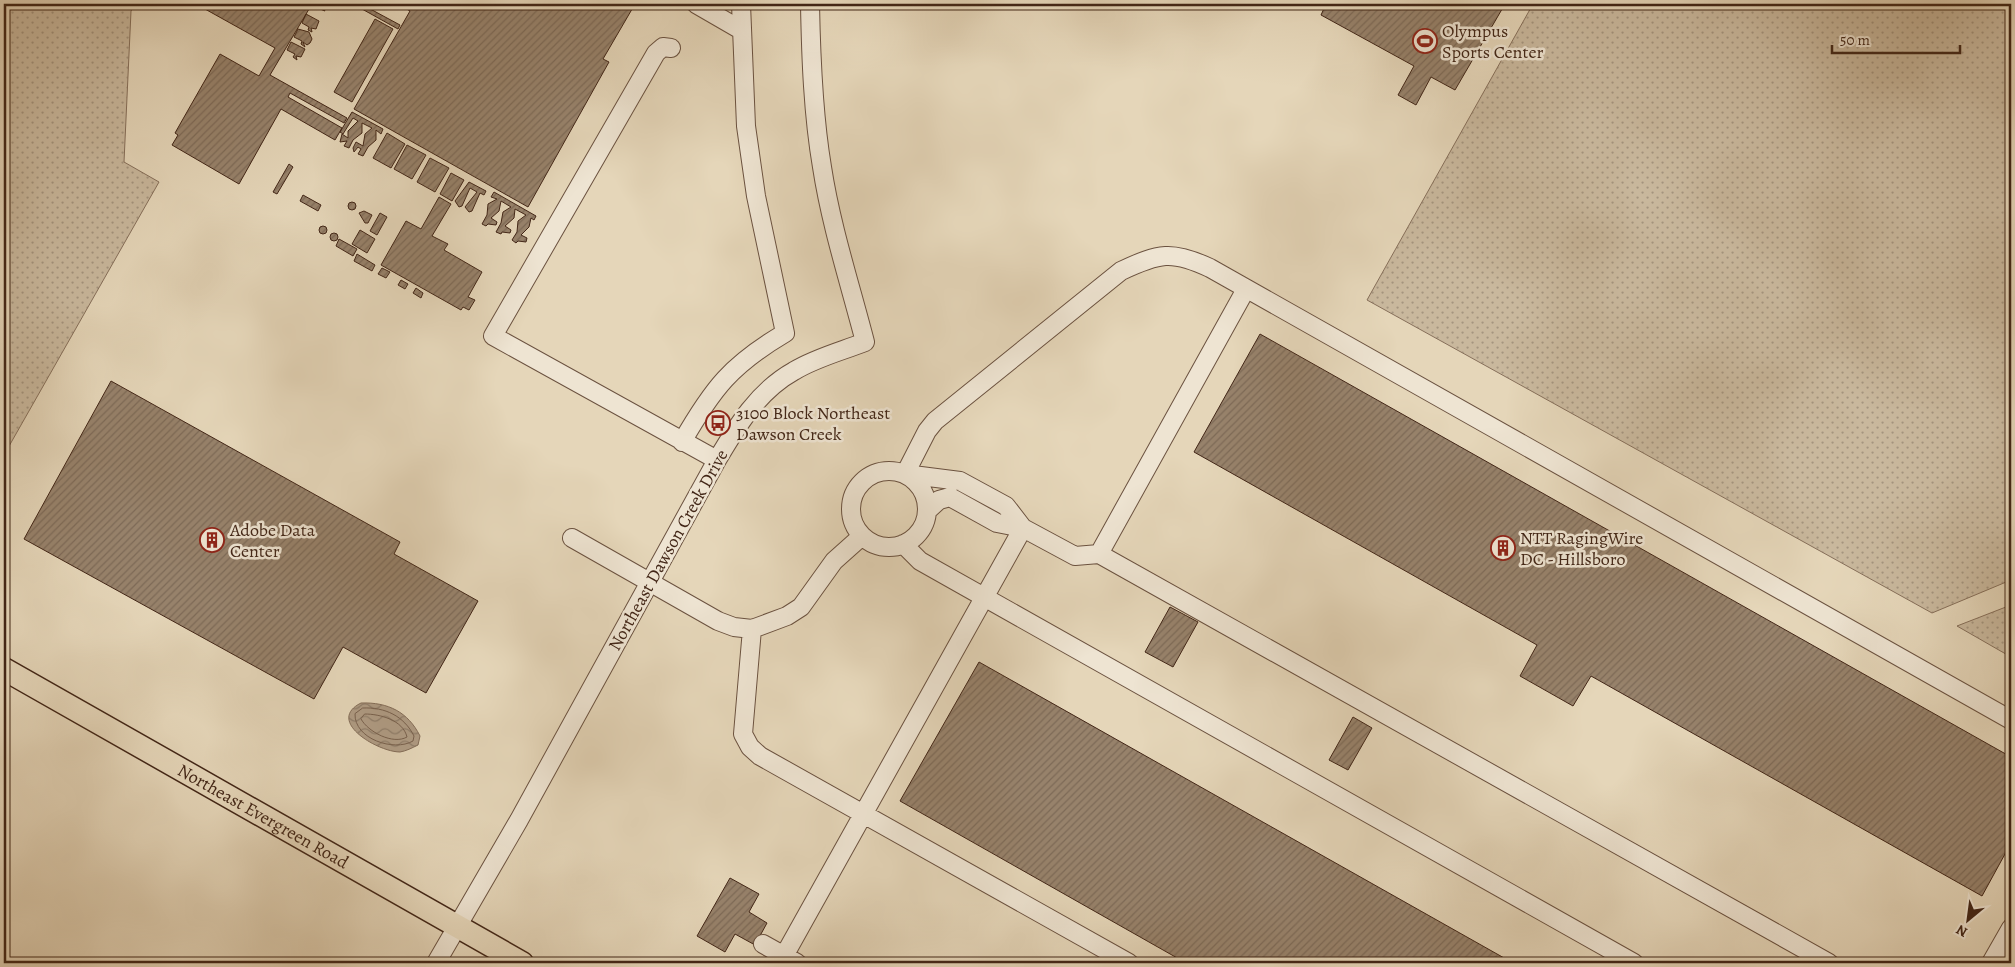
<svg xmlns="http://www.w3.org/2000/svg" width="2015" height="967" font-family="Alegreya,serif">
	<defs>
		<pattern id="grass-dots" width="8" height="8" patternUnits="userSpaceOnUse" patternTransform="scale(1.25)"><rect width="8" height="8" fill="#c9b89d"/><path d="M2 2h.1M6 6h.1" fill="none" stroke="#a5957f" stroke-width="1.8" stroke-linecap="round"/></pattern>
		<pattern id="water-waves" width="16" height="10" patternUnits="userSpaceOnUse" patternTransform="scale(1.25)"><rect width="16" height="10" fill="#ae9a82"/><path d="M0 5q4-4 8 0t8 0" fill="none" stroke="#8f7d69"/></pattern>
		<pattern id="building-hatch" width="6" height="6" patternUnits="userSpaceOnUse" patternTransform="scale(1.25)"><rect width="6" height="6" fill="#97826b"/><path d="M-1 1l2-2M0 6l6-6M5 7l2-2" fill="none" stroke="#7d6a57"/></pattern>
	</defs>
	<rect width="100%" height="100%" fill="#e5d6b9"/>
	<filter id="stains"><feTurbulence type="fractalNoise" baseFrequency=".004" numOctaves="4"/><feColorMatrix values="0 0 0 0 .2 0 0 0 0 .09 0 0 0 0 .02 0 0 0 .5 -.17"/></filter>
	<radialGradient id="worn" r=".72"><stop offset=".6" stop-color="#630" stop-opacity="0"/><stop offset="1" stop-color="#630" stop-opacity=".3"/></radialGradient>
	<path fill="url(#grass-dots)" stroke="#866f5a" d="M 4,4 L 135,4 L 131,11 L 124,162 L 159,182 L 4,455 Z
		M 1533,4 L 2011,4 L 2011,580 L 1932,613 L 1367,300 Z
		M 2011,605 L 2011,657 L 1957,626 Z"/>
	<path fill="url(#water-waves)" stroke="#836c57" d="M 361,703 C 388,702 408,712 420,736 L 418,745 C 412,748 406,751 400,752 C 378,752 325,721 361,703 Z"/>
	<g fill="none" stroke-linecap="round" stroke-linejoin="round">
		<path stroke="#78604c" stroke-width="1" d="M 363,708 C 385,707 404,716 414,736 L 413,741 C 394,752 354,739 355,714 Z
			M 365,714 C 380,714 403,720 407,737 C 393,745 368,732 361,719 Z"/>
	</g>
	<path fill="url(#building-hatch)" stroke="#422617" d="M 196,4 L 312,4 L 270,75 L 347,118 L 344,123 L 290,93 L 288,97 L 342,128 L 335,140 L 281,109 L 239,184 L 172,145 L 178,135 L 175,133 L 220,54 L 259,76 L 275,48 Z
		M 320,4 L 332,4 L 329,9 L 323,7 L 325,11 L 320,9 L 322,5 Z
		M 353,4 L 361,4 L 400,25 L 398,29 Z
		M 398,4 L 635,4 L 603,59 L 609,62 L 528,207 L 354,109 L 410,11 Z
		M 1326,4 L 1505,4 L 1455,90 L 1431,77 L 1416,105 L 1398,95 L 1414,66 L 1321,15 Z
		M 306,14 L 319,21 L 316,29 L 311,28 L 312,32 L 308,30 L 309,27 L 302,23 Z
		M 375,19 L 393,29 L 352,102 L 334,92 Z
		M 298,29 L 309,32 L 312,39 L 310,43 L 307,45 L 303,42 L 305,47 L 301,44 L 302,41 L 294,37 Z
		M 291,42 L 305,49 L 301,57 L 296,56 L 297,60 L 293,57 L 295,54 L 287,50 Z
		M 352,112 L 383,129 L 381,134 L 376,130 L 376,140 L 368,147 L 363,156 L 358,154 L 361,149 L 358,147 L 354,152 L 353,148 L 356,142 L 363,146 L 365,134 L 372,128 L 362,123 L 362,133 L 353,140 L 349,148 L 344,146 L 347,141 L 340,142 L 342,134 L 348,138 L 348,131 L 358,121 L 353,118 L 343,134 L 340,132 Z
		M 387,133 L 405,144 L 391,168 L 373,158 Z
		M 407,145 L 426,155 L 412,179 L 394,169 Z
		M 430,158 L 449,168 L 435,192 L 417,182 Z
		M 289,164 L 293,167 L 277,194 L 273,192 Z
		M 451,173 L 464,180 L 452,201 L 440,194 Z
		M 469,182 L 486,191 L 484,195 L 480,193 L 472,211 L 469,212 L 465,207 L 477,192 L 470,188 L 462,206 L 459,207 L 455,201 Z
		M 494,192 L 536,216 L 534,220 L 531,218 L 529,227 L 521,235 L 527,238 L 526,242 L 518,241 L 516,243 L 512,240 L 517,232 L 518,221 L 526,215 L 515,209 L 514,218 L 505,226 L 511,230 L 510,233 L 502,232 L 501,234 L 496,232 L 501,223 L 503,212 L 511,207 L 501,201 L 499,211 L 491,218 L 497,222 L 496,225 L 488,224 L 486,226 L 482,224 L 487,215 L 488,204 L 497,199 L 491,197 Z
		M 303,195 L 321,205 L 318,211 L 300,201 Z
		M 439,197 L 451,204 L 432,236 L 448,244 L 444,250 L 482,272 L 468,297 L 475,300 L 469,310 L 463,307 L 461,310 L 381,265 L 406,221 L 421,229 Z
		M348 206a4 4 0 1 1 8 0a4 4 0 1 1-8 0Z
		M 364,211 L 372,215 L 368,223 L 365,223 L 359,213 Z
		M 380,213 L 387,217 L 377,235 L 370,231 Z
		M319 230a4 4 0 1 1 8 0a4 4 0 1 1-8 0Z
		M 360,230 L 375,239 L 367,253 L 352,244 Z
		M330 237a4 4 0 1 1 8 0a4 4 0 1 1-8 0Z
		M 339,239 L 357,249 L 353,256 L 336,246 Z
		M 357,254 L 375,265 L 372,271 L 354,261 Z
		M 382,268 L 390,272 L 386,278 L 378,274 Z
		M 401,280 L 408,284 L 405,289 L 398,285 Z
		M 416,288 L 423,293 L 421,298 L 413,293 Z
		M 1260,334 L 2011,757 L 2011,843 L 1982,896 L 1591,676 L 1573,706 L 1520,676 L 1537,645 L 1194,452 Z
		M 111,381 L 400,542 L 394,554 L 478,601 L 426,693 L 343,647 L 314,699 L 24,539 Z
		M 1170,607 L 1198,622 L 1173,667 L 1145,652 Z
		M 979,662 L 1151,759 L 1513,963 L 1186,963 L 900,801 Z
		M 1353,717 L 1372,728 L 1348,770 L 1329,760 Z
		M 730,878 L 759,894 L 749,912 L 767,923 L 755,945 L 735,934 L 725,952 L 697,936 Z"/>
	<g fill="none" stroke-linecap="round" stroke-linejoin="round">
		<defs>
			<path id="minor" d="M 696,4 L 741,30
				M 671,48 L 663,47 L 656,53 L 493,336 L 717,460
				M 682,442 C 713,388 731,365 785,333 L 756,196 L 746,126 L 741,4
				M851 509a38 38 0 1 1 76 0a38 38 0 1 1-76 0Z
				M 928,510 L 939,500 L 950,497 L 997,523 L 1023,528 L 1075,556 L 1099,554 L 1829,963
				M 1023,528 L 1006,506 L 960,481 L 905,474 L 927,431 L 935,421 L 1121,271 C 1159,253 1172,250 1210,268 L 2011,720
				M 572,538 L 718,621 L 734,627 L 752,629 L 787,616 L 801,607 L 834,561 L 862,536
				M 903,544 L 920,561 L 1634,963
				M 1099,554 L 1246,289
				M 752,629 L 743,734 L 750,747 L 760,756 L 1129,963
				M 763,944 L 797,963
				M 784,956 L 1023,528
				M 436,963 L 519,820 L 717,460 C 737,426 758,391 794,371 C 815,358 842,351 865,342 C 850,284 831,226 822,167 C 813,114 811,58 810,4
				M 1991,963 L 2011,928"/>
			<g id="major">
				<path id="s1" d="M 4,669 L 522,963"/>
			</g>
		</defs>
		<use href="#minor" stroke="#6b5240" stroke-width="20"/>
		<use href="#major" stroke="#422617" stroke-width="25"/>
		<use href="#minor" stroke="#eee4d2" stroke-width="18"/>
		<use href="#major" stroke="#e5d6b9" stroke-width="22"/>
	</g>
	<defs>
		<symbol id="stadium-ring" viewBox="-11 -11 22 22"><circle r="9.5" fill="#eee4d2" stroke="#8f2418" stroke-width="1.5"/><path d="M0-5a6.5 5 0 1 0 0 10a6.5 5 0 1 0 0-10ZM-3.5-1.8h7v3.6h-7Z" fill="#8f2418"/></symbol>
		<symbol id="bus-ring" viewBox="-11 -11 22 22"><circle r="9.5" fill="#eee4d2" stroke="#8f2418" stroke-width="1.5"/><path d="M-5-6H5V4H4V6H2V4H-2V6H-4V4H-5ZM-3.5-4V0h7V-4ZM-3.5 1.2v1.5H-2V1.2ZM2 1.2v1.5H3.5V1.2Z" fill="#8f2418"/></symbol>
		<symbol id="building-ring" viewBox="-11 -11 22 22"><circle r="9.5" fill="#eee4d2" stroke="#8f2418" stroke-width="1.5"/><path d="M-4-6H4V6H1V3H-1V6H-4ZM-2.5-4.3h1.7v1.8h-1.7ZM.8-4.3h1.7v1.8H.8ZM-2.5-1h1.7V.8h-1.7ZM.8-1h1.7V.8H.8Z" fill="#8f2418"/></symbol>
	</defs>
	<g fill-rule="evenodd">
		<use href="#stadium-ring" x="1411" y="27" width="28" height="28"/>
		<use href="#bus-ring" x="704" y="409" width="28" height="28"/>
		<use href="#building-ring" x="198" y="526" width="28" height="28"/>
		<use href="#building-ring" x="1489" y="534" width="28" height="28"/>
	</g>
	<g text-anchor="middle" stroke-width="5" stroke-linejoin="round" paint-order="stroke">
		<g font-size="18" fill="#422617" stroke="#eee4d2" text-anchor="start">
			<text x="1442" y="37">Olympus<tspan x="1442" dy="21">Sports Center</tspan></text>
			<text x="736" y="419">3100 Block Northeast<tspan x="736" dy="21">Dawson Creek</tspan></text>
			<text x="230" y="536">Adobe Data<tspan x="230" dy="21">Center</tspan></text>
			<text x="1520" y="544">NTT RagingWire<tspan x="1520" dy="21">DC - Hillsboro</tspan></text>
		</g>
		<g font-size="18" fill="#422617" stroke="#eee4d2">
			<text transform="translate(668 550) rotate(-61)" y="6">Northeast Dawson Creek Drive</text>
			<text dy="6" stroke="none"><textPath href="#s1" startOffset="298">Northeast Evergreen Road</textPath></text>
		</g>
	</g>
	<rect width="2015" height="967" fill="none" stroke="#e5d6b9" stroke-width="20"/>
	<rect x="5" y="5" width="2005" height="957" fill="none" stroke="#422617" stroke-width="2.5"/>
	<rect x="10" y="10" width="1995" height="947" fill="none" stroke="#422617"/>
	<g transform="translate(1968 920) rotate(209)" stroke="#eee4d2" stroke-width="4" paint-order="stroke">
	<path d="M0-4L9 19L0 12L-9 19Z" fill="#422617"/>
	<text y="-8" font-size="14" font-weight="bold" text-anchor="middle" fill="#422617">N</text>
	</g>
	<path d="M1832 45v8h128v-8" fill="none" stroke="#422617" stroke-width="2.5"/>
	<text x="1840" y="45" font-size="15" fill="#422617" stroke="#eee4d2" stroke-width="4" paint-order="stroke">50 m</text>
	<rect width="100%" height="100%" filter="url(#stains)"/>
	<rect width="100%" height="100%" fill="url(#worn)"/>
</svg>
